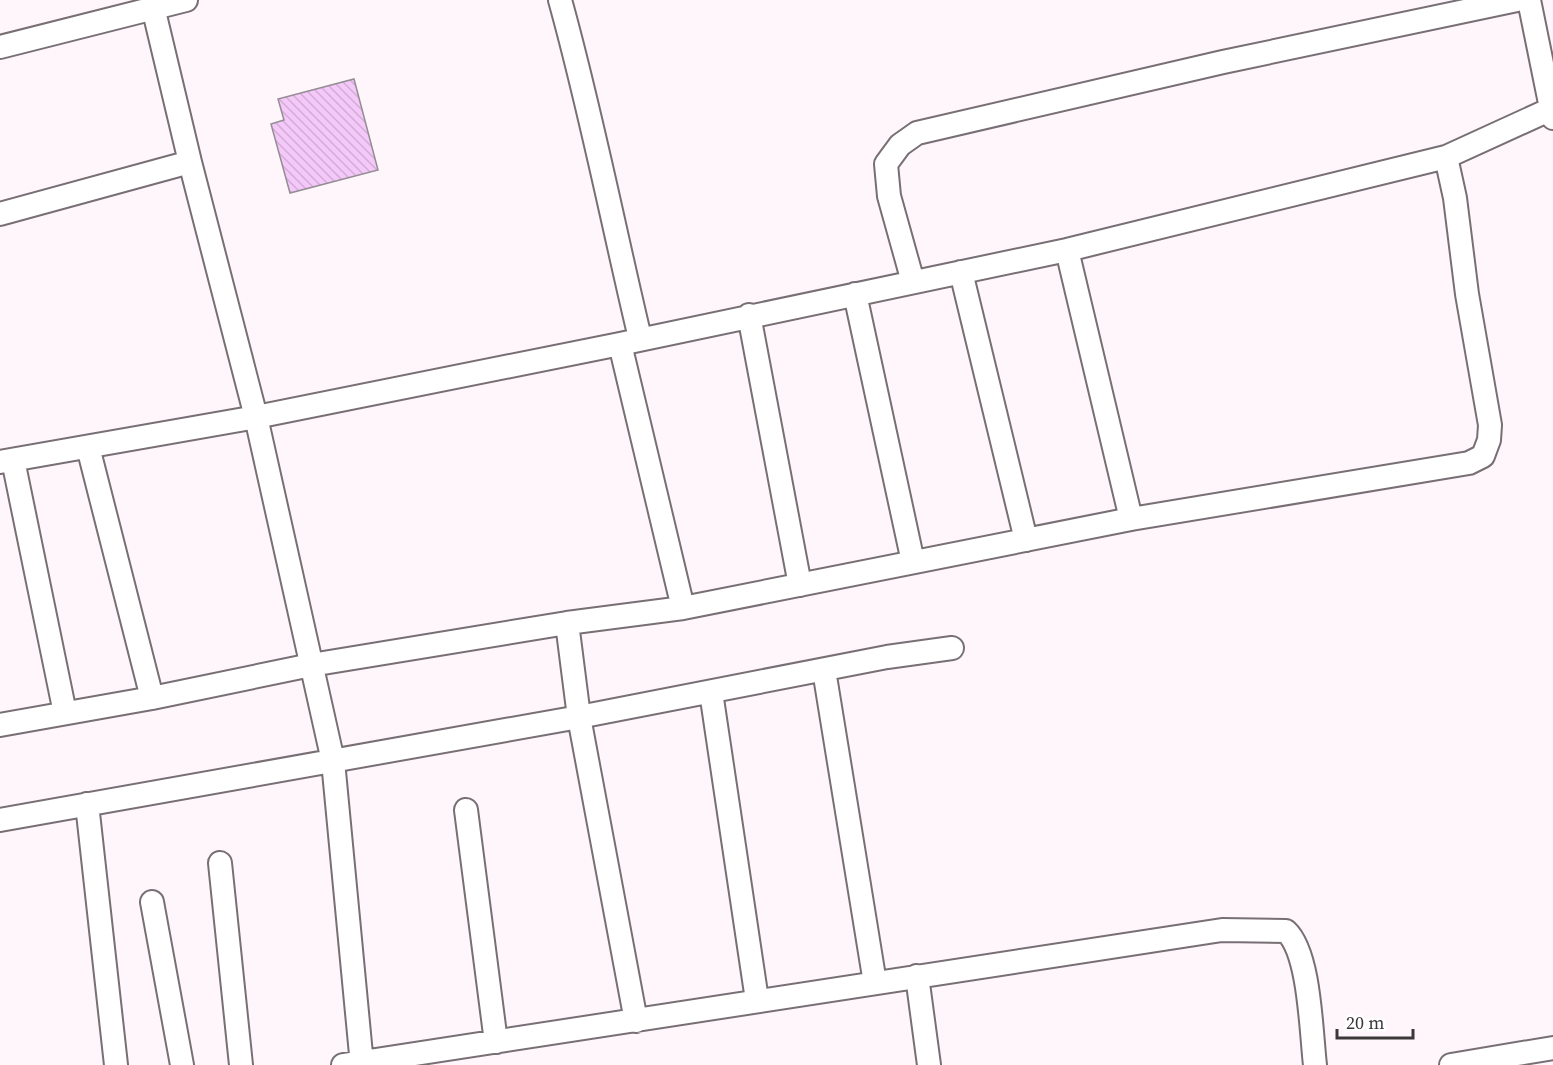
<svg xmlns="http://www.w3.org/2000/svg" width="1553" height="1065" font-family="'Source Serif 4',serif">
	<defs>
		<pattern id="building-back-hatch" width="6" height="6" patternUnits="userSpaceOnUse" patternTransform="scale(1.5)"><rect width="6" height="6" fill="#f4c8f9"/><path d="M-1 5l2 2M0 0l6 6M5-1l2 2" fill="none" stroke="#d2add6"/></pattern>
	</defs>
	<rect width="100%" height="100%" fill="#fef6fb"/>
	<path fill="url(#building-back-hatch)" stroke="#948d94" stroke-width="1.5" d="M 354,79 L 378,170 L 290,193 L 271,124 L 284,120 L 278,99 Z"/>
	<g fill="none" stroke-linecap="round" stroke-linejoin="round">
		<defs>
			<path id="street" d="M 560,0 C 591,111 613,225 640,338
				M 1529,0 L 1553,118
				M 153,7 L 190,162 L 256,417 L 333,761 L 362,1065
				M 0,47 L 186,0
				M 0,214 L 190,162
				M 1067,250 L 1131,519
				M 961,272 L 1026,540
				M 913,282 L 889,196 L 886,164 L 900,145 L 917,133 L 1223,62 L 1517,0
				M 855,294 L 913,562
				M 749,315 L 800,585
				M 620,344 L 683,608
				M 88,447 L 152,698
				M 13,460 L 65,713
				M 0,462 L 256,417 L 620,344 L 1067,250 L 1446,157 L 1551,109
				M 567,623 L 579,717 L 636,1021
				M 824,670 L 875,983
				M 711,692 L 757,1000
				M 0,725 L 152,698 L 311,665 L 567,623 L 683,608 L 1131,519 L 1469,463 L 1483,456 L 1489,440 L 1490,425 L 1467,294 L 1455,198 L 1446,157
				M 87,804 L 116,1065
				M 466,810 L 496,1042
				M 0,820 L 579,717 L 887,657 L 952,648
				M 220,863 L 241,1065
				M 152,902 L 182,1065
				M 917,976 L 929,1065
				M 343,1065 L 1222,930 L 1286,931 C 1310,953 1311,1032 1315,1065
				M 1451,1065 L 1553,1048"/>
		</defs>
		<use href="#street" stroke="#786f75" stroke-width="26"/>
		<use href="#street" stroke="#fff" stroke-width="22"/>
	</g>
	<path d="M1337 1029v9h76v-9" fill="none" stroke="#3c383a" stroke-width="3"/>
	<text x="1346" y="1029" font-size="18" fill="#3c383a" stroke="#ffffff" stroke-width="4.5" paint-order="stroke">20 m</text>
</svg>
